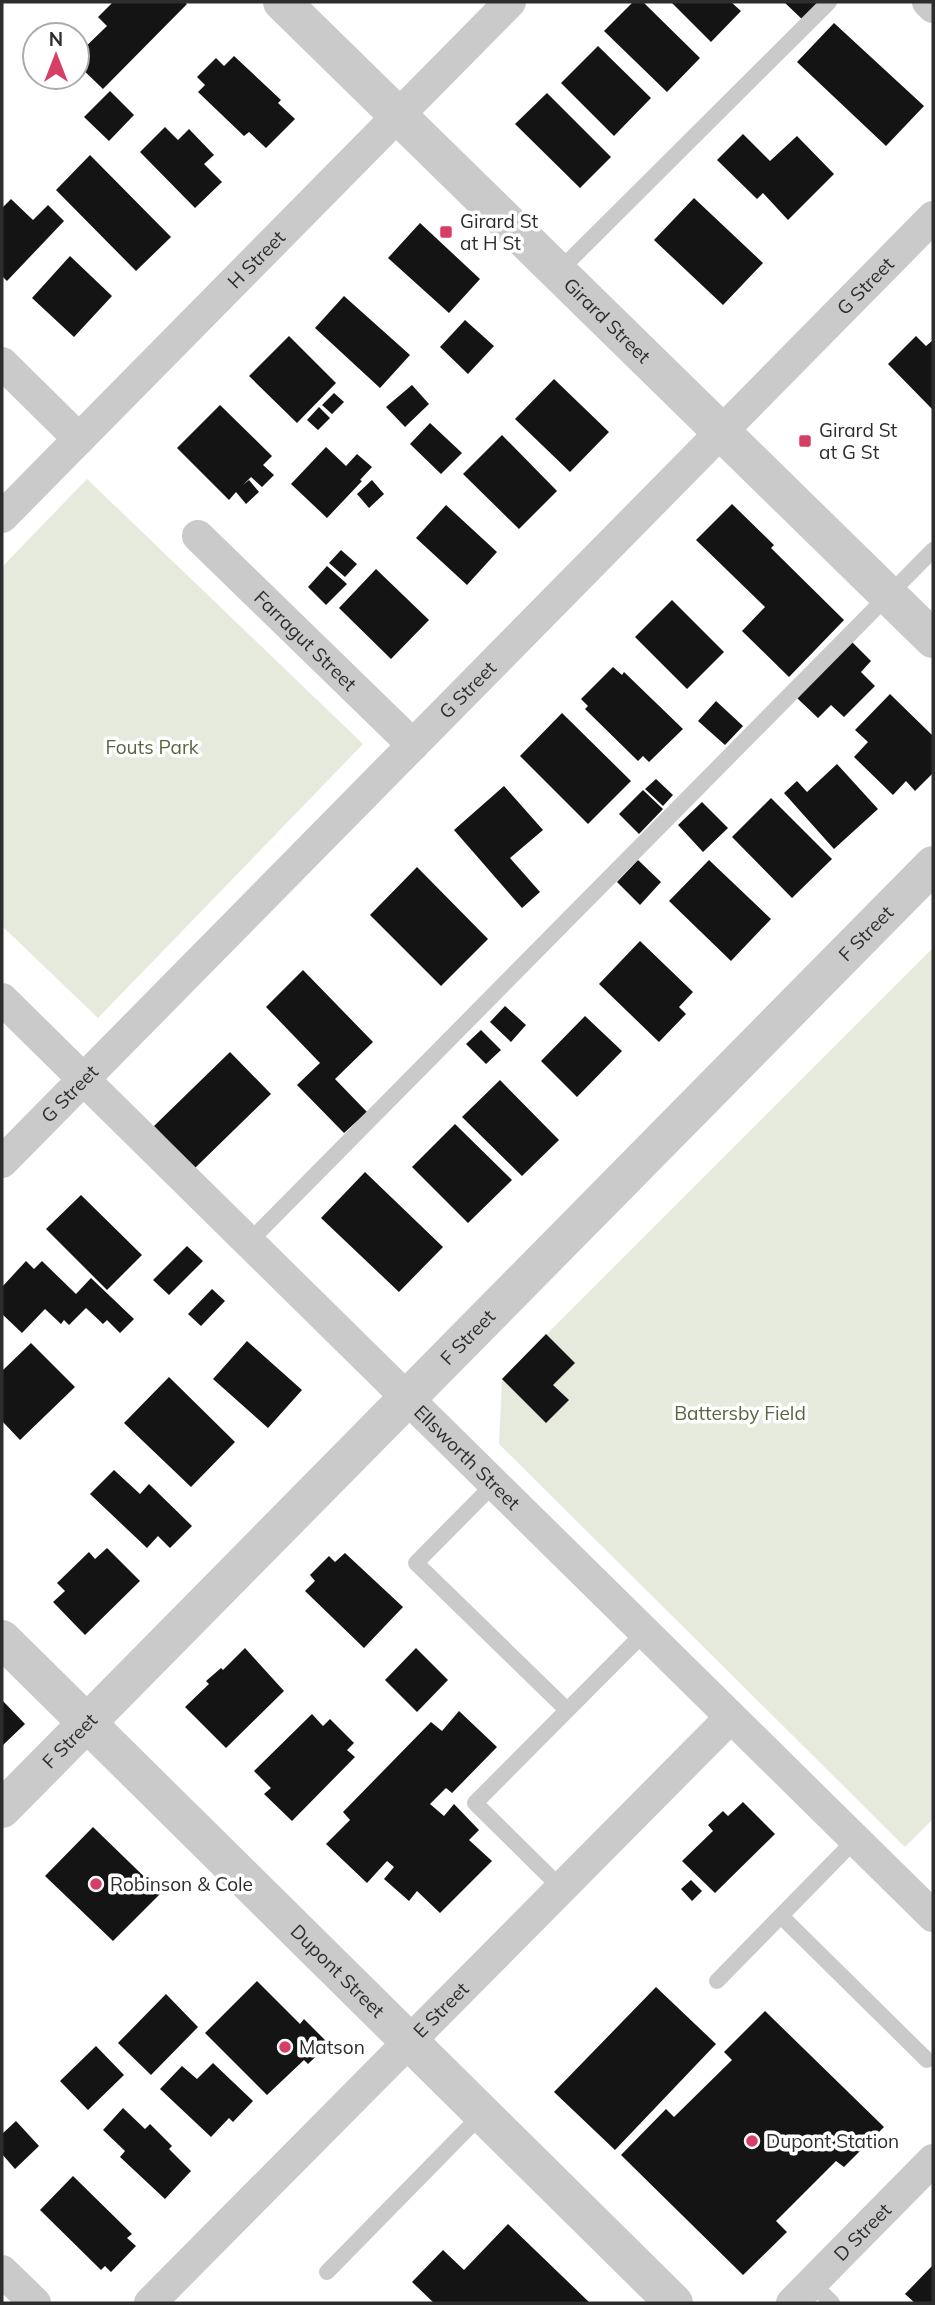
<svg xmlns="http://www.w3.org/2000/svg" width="935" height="2305" font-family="Mulish,sans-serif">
	<rect width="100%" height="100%" fill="#fff"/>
	<path fill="#e6eadc" d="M 87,479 L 363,744 L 98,1018 L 2,926 L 2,567 Z
		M 933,948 L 933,1819 L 905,1847 L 499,1444 L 502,1379 Z"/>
	<path fill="#141414" d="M 113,2 L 184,2 L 187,4 L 103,89 L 77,64 L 77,55 L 107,26 L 98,17 Z
		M 633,2 L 643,2 L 700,58 L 667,92 L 604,31 Z
		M 671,2 L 731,2 L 741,11 L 711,42 Z
		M 784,2 L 825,2 L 805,22 Z
		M 834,23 L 924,106 L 886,146 L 797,62 Z
		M 598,46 L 651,98 L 614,136 L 561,83 Z
		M 234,56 L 281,100 L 278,103 L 295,119 L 266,148 L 249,132 L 244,136 L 198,92 L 205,85 L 197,77 L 216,58 L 224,66 Z
		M 110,91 L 134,115 L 109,141 L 84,117 Z
		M 547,93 L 611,157 L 580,188 L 515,124 Z
		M 165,127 L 178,140 L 189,129 L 214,155 L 204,164 L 222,182 L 195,208 L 140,152 Z
		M 743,134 L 770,161 L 797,136 L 834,174 L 788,220 L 763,193 L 757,199 L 717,160 Z
		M 90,155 L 171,237 L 136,271 L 56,190 Z
		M 694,198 L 763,263 L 723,305 L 654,240 Z
		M 11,199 L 33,220 L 48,205 L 64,221 L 7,281 L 2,276 L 2,208 Z
		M 420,223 L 480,279 L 449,313 L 388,258 Z
		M 70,256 L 112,296 L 74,337 L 32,298 Z
		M 344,296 L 410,355 L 380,388 L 315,328 Z
		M 465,320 L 494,346 L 468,374 L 440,347 Z
		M 289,336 L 336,383 L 297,423 L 249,376 Z
		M 916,336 L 926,346 L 933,340 L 933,410 L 888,364 Z
		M 554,379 L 609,432 L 570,472 L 515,419 Z
		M 412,385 L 429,404 L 405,427 L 386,407 Z
		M 334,393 L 344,402 L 332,414 L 322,405 Z
		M 220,405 L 272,456 L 263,465 L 274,475 L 262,487 L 251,477 L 243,485 L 249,480 L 259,492 L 246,504 L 236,492 L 229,500 L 177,448 Z
		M 319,407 L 330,418 L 318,430 L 307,420 Z
		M 430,423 L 462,453 L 441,474 L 410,444 Z
		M 502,435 L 557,491 L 519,529 L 463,474 Z
		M 326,447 L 346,466 L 357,454 L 372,467 L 360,480 L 362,481 L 327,518 L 291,484 Z
		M 372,480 L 384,494 L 369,508 L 357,494 Z
		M 732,504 L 774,545 L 771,548 L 844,620 L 789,677 L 742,631 L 765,607 L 696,540 Z
		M 446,505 L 497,552 L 467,585 L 416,538 Z
		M 341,550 L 357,564 L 345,577 L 329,563 Z
		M 327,566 L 347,584 L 326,605 L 308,587 Z
		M 376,569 L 429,620 L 391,659 L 339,608 Z
		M 672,600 L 724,652 L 687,689 L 635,637 Z
		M 852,642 L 871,661 L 861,672 L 875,686 L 844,717 L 831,705 L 818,718 L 797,698 Z
		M 613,667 L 622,675 L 624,672 L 683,729 L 649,762 L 643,756 L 638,761 L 585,709 L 588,706 L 581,699 Z
		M 890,694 L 933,736 L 933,773 L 915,791 L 906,781 L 893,795 L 854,757 L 868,742 L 855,730 Z
		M 716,701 L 743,726 L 725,745 L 698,721 Z
		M 562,713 L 631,781 L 588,824 L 520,756 Z
		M 837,764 L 878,809 L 834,849 L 784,793 L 797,781 L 807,792 Z
		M 656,779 L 673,795 L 663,806 L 645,789 Z
		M 504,786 L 543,830 L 510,858 L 540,892 L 522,908 L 454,830 Z
		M 643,790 L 663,809 L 639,834 L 619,814 Z
		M 771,798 L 832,859 L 792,898 L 732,837 Z
		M 702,802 L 728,828 L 703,852 L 678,825 Z
		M 638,860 L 661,882 L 640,905 L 617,882 Z
		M 709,860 L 771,919 L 731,961 L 669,901 Z
		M 417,867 L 488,939 L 441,986 L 370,915 Z
		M 640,941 L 693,992 L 679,1007 L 686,1014 L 659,1042 L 599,984 Z
		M 303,970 L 373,1042 L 335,1079 L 367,1112 L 344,1133 L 297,1085 L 320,1063 L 266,1007 Z
		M 505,1006 L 526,1025 L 511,1042 L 490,1022 Z
		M 585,1016 L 622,1051 L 577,1097 L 541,1061 Z
		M 481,1030 L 501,1050 L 486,1064 L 466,1044 Z
		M 230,1052 L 271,1094 L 195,1168 L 154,1126 Z
		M 500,1080 L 559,1140 L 522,1176 L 462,1117 Z
		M 455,1124 L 512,1180 L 468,1223 L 412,1167 Z
		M 365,1172 L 443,1247 L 399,1292 L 321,1218 Z
		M 81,1195 L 142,1255 L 107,1290 L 46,1229 Z
		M 187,1246 L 203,1261 L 169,1295 L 153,1280 Z
		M 26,1261 L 34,1269 L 42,1261 L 76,1294 L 91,1278 L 134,1319 L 120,1333 L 107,1320 L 103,1324 L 86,1308 L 69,1325 L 64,1320 L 61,1324 L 45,1309 L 22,1333 L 2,1314 L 2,1287 Z
		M 212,1289 L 225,1301 L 201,1326 L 188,1314 Z
		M 546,1334 L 575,1363 L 553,1385 L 569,1400 L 546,1423 L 502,1379 Z
		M 247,1341 L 302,1390 L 268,1428 L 213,1379 Z
		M 31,1343 L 75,1387 L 20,1440 L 2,1421 L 2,1371 Z
		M 169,1377 L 235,1442 L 191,1487 L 124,1423 Z
		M 114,1470 L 140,1494 L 149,1484 L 192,1526 L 170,1548 L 158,1536 L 147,1548 L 90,1494 Z
		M 107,1548 L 140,1581 L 85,1635 L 53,1602 L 65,1591 L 57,1583 L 89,1552 L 95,1559 Z
		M 345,1553 L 403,1607 L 364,1648 L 305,1591 L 315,1581 L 310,1575 L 329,1556 L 335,1562 Z
		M 245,1648 L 284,1691 L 226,1748 L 185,1707 L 209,1684 L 206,1681 L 221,1668 L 223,1670 Z
		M 416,1648 L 448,1680 L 417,1712 L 385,1680 Z
		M 2,1700 L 25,1724 L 2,1746 Z
		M 459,1711 L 497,1747 L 452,1793 L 446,1788 L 430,1804 L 444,1816 L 454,1804 L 479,1830 L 469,1840 L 492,1861 L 440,1913 L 417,1891 L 409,1901 L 384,1879 L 394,1867 L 387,1861 L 367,1883 L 326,1844 L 350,1820 L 343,1812 L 431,1722 L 442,1731 Z
		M 312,1714 L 323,1726 L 330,1719 L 354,1743 L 347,1750 L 355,1757 L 292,1821 L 264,1794 L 271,1788 L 254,1771 Z
		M 743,1802 L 775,1834 L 715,1893 L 682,1861 L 713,1831 L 708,1825 L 723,1811 L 728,1816 Z
		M 93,1827 L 161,1893 L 113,1941 L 45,1876 Z
		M 691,1880 L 702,1891 L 692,1901 L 681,1889 Z
		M 257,1981 L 300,2024 L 304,2019 L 329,2044 L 308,2064 L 304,2060 L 267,2095 L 205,2033 Z
		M 656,1987 L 716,2044 L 615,2150 L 554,2092 Z
		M 166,1994 L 198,2027 L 151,2075 L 118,2043 Z
		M 765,2011 L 884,2127 L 844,2167 L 836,2161 L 776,2221 L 787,2232 L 743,2275 L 621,2155 L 666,2109 L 674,2117 L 732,2060 L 724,2052 Z
		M 96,2046 L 124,2075 L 88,2110 L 60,2081 Z
		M 213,2063 L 253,2101 L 233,2122 L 229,2118 L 211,2137 L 160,2089 L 182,2066 L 197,2079 Z
		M 123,2108 L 145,2129 L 150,2124 L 172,2146 L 169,2149 L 191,2171 L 165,2199 L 120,2157 L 125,2151 L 103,2130 Z
		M 16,2121 L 39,2146 L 15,2169 L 2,2154 L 2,2134 Z
		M 73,2176 L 132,2234 L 127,2238 L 136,2246 L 111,2272 L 105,2266 L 101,2270 L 40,2210 Z
		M 508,2224 L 590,2303 L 434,2303 L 412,2282 L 443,2250 L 464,2270 Z
		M 933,2265 L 933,2303 L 915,2303 L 905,2294 Z"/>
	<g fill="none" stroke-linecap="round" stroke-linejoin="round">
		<path stroke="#cacaca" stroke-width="16" d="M 558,272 L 829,2
			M 249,1242 L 933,550
			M 494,1484 L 416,1563 L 567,1710
			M 561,1888 L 475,1803 L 645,1632
			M 781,1916 L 927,2060
			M 717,1981 L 856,1839
			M 327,2272 L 482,2114
			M 812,2283 L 832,2303"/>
		<g stroke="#cacaca" stroke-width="32">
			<path d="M 928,2 L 933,7"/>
			<path d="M 2,363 L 79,439"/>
			<path id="s1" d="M 2,517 L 510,2"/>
			<path id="s2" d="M 198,536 L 413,745"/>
			<path id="s3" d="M 2,999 L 933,1916"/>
			<path id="s4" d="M 2,1162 L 933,217"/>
			<path d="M 2,2271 L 35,2303"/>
			<path id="s5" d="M 150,2303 L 731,1717"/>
			<path id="s6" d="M 792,2303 L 933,2160"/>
		</g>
		<g stroke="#cacaca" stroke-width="38">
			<path id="s7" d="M 282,2 L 933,639"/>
			<path id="s8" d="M 2,1639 L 674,2303"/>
			<path id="s9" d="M 2,1809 L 933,865"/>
		</g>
	</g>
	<g fill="#d63e65" stroke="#fff" stroke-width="2.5">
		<rect x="439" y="225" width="14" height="14" rx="3.5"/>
		<rect x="798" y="434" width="14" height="14" rx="3.5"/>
		<circle cx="96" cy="1884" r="7"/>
		<circle cx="285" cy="2047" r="7"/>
		<circle cx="752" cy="2141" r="7"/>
	</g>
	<g text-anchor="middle" stroke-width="7" stroke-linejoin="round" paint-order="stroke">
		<g font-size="19" fill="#2d2d2d" stroke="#fff" text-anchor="start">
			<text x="460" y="228">Girard St<tspan x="460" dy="22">at H St</tspan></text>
			<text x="819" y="437">Girard St<tspan x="819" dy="22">at G St</tspan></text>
			<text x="110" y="1891">Robinson &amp; Cole</text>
			<text x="299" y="2054">Matson</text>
			<text x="766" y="2148">Dupont Station</text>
		</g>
		<g font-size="19" fill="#2d2d2d" stroke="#fff">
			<text dy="7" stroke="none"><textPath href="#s1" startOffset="362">H Street</textPath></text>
			<text dy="7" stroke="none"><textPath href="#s4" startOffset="1230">G Street</textPath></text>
			<text dy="7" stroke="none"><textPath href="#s7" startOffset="455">Girard Street</textPath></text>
			<text dy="7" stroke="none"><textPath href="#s2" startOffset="150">Farragut Street</textPath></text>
			<text dy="7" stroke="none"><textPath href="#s4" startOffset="663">G Street</textPath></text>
			<text dy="7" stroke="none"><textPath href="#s9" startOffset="1230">F Street</textPath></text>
			<text dy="7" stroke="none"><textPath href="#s4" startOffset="96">G Street</textPath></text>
			<text dy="7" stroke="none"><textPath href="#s9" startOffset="663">F Street</textPath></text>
			<text dy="7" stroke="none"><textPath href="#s3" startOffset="653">Ellsworth Street</textPath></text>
			<text dy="7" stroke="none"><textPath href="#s9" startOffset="96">F Street</textPath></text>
			<text dy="7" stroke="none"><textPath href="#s8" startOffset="472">Dupont Street</textPath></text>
			<text dy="7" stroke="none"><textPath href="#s5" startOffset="413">E Street</textPath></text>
			<text dy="7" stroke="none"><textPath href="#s6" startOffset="100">D Street</textPath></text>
		</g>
		<g font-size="19" fill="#58653f" stroke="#fff">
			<text x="152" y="754">Fouts Park</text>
			<text x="740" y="1420">Battersby Field</text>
		</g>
	</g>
	<rect width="935" height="2305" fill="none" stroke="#2d2d2d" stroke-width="7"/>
	<g transform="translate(56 56)"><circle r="33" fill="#ffffff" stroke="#ababab" stroke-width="2"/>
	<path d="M0-5L12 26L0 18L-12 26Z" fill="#d63e65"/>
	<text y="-10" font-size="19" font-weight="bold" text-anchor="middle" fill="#2d2d2d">N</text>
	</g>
</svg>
